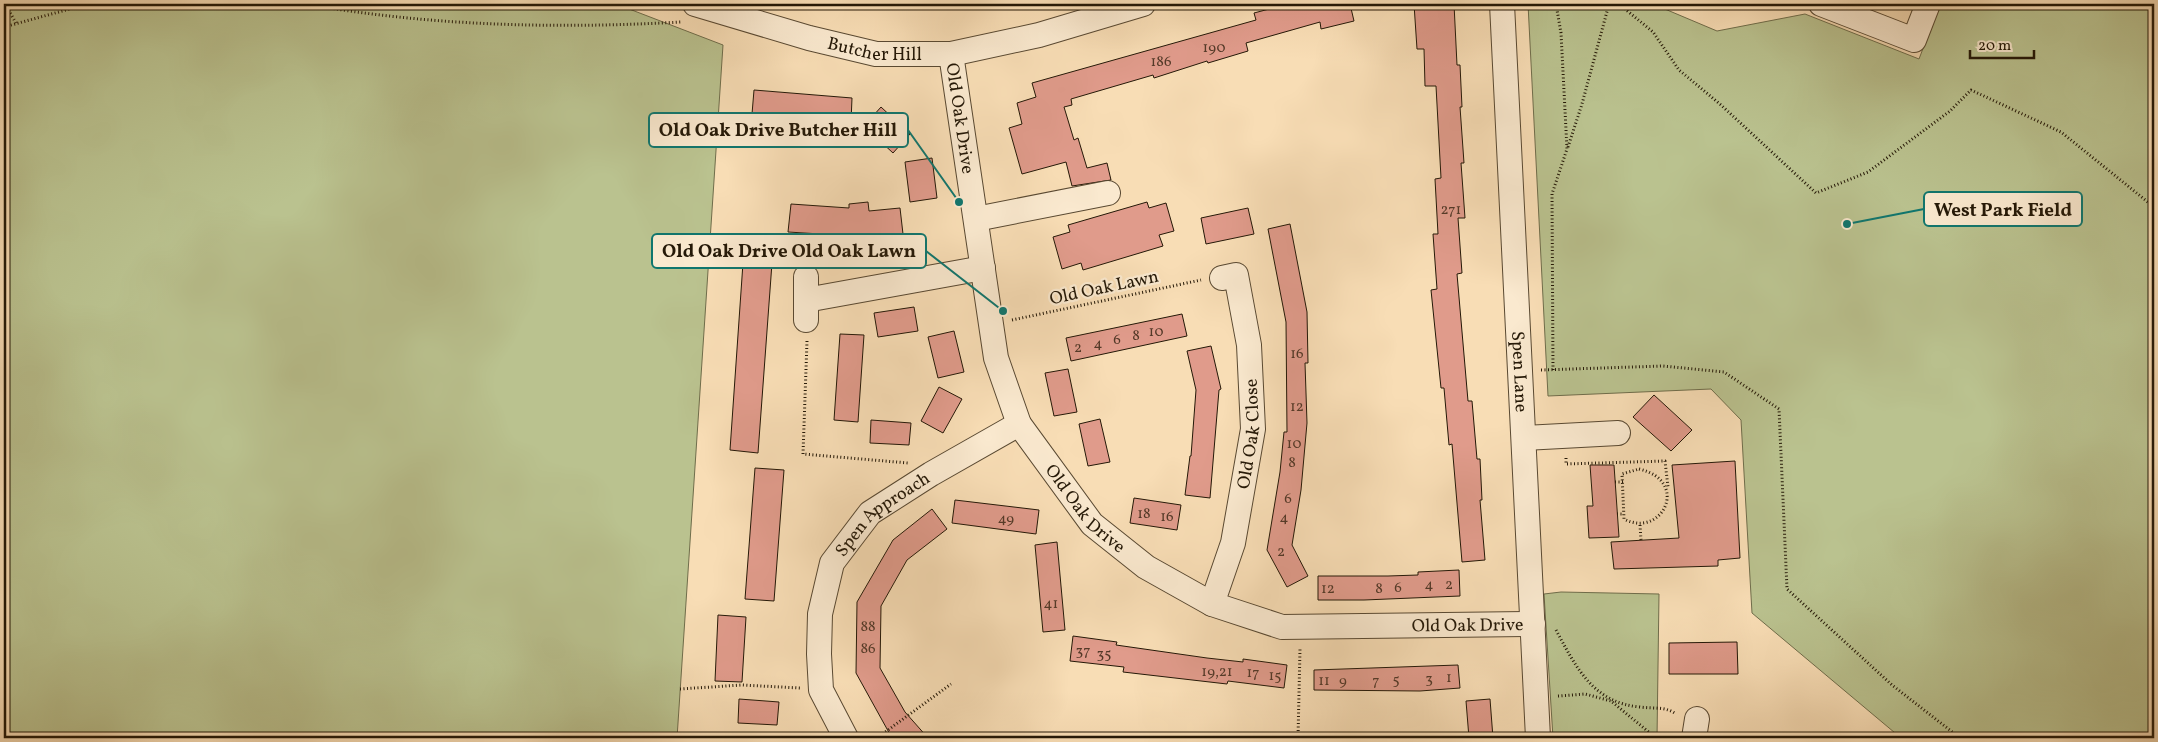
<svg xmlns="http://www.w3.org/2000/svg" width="2158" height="742" font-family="Vollkorn,serif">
	<rect width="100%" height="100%" fill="#f8ddb5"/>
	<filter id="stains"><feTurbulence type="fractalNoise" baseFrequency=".004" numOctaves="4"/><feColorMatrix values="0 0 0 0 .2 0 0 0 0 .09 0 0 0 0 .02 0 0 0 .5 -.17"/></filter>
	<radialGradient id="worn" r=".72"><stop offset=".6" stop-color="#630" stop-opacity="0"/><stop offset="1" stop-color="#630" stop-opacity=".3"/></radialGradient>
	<path fill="#bac28f" stroke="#6f6d4b" d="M 4,4 L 610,4 L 624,7 L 723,45 L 677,738 L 4,738 Z
		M 1528,4 L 1653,4 L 1717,31 L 1805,14 L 1919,59 L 1940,4 L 2154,4 L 2154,738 L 1901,738 L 1752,613 L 1741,420 L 1711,389 L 1548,396 Z
		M 1561,592 L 1659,594 L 1657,738 L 1553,738 L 1544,594 Z"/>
	<path fill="#e09b8b" stroke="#241807" d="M 1288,4 L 1350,4 L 1354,21 L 1321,29 L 1320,22 L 1246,43 L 1248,51 L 1208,63 L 1207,61 L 1154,78 L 1153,75 L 1071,99 L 1072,105 L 1064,107 L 1074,140 L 1078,138 L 1087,168 L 1107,163 L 1111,180 L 1072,186 L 1066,162 L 1022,174 L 1009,128 L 1022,124 L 1017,103 L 1036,97 L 1032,83 L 1256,20 L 1254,13 Z
		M 1414,4 L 1454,4 L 1457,65 L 1460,65 L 1462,107 L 1460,107 L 1464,163 L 1461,163 L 1465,218 L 1458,218 L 1462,273 L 1457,274 L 1468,401 L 1472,401 L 1477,459 L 1480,459 L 1482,500 L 1480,500 L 1485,560 L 1462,562 L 1452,444 L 1449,445 L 1444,388 L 1441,388 L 1431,290 L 1437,289 L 1433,234 L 1438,234 L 1435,179 L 1441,178 L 1436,86 L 1425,86 L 1424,49 L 1417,49 Z
		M 754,90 L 852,98 L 851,122 L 752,114 Z
		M 881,107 L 910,134 L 893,153 L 864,126 Z
		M 932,158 L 937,198 L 910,202 L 905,162 Z
		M 868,202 L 869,211 L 900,208 L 903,234 L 853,239 L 853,236 L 788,232 L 791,204 L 849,208 L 849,204 Z
		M 1147,202 L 1149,208 L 1166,203 L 1174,231 L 1159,235 L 1163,246 L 1083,270 L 1081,263 L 1062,269 L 1053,237 L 1070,232 L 1068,225 Z
		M 1248,208 L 1254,234 L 1206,244 L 1201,218 Z
		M 1290,224 L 1307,312 L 1308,363 L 1305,363 L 1307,423 L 1301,490 L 1292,545 L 1308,576 L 1287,587 L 1267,550 L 1280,472 L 1284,432 L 1287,432 L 1286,322 L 1268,229 Z
		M 745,234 L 774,236 L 758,453 L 730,450 Z
		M 914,307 L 918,331 L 878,337 L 874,313 Z
		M 1182,314 L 1187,336 L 1071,361 L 1066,338 Z
		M 954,331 L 964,372 L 938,378 L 928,337 Z
		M 840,334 L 864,335 L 858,422 L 834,420 Z
		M 1211,346 L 1221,389 L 1219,390 L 1210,498 L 1185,495 L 1190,456 L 1191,456 L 1196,390 L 1187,351 Z
		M 1068,369 L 1077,412 L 1054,416 L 1045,373 Z
		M 939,387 L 962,399 L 943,433 L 921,421 Z
		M 1654,395 L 1692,430 L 1671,451 L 1633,417 Z
		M 1100,419 L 1110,462 L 1088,466 L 1079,424 Z
		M 871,420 L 911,423 L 909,445 L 870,443 Z
		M 1735,461 L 1740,558 L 1718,560 L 1718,566 L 1614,569 L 1611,542 L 1679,538 L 1672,465 Z
		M 1590,465 L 1614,465 L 1619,537 L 1589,538 L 1587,506 L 1593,506 Z
		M 755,468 L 784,470 L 774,601 L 745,599 Z
		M 1134,498 L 1181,505 L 1177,530 L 1130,523 Z
		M 955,500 L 1039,510 L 1036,534 L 952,523 Z
		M 932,509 L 947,529 L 907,560 L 881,606 L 880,668 L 905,712 L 928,738 L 892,738 L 856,673 L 857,602 L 893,540 Z
		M 1057,542 L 1065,630 L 1043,632 L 1035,545 Z
		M 1459,570 L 1460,596 L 1364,600 L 1318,600 L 1318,576 L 1388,576 L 1418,575 L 1418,572 Z
		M 718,615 L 746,617 L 742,682 L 715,681 Z
		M 1073,636 L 1117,642 L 1116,645 L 1207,658 L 1243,662 L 1243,659 L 1287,665 L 1284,688 L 1228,681 L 1227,684 L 1123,672 L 1124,667 L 1070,661 Z
		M 1737,642 L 1738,674 L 1669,674 L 1669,643 Z
		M 1458,665 L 1460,688 L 1420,691 L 1314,690 L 1314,670 Z
		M 739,699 L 779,702 L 777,725 L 738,723 Z
		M 1490,699 L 1493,738 L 1469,738 L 1466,701 Z"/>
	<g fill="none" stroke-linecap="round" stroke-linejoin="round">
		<defs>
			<g id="minor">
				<path id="s1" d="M 695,4 L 809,38 L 876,54 L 951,54 L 1039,35 L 1143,4"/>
				<path id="s2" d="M 1502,4 L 1538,738"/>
				<path d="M 1821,4 L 1914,40 L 1928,4"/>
				<path id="s3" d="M 951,54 L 996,358 L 1019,424 L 1092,524 L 1146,567 L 1212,604 L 1282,627 L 1533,624"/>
				<path d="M 976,219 L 1108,193"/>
				<path d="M 806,277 L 806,300"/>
				<path d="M 806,320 L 806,300 L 983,268"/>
				<path d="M 1524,438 L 1618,433"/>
				<path id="s4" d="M 1212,604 L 1233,543 L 1253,429 L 1249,345 L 1236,275 L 1222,278"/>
				<path id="s5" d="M 846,738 L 821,690 L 819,654 L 820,614 L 832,563 L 870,513 L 931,474 L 1019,424"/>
				<path d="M 1694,738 L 1697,719"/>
			</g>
		</defs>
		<use href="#minor" stroke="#594932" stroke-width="26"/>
		<path stroke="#241807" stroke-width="3" stroke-dasharray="1 2.5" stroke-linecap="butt" d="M 5,4 L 16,23
			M 306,4 C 429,26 557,29 681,22
			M 1619,4 L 1653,32 L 1679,70 L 1721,105 L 1816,193 L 1868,172 L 1950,111 L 1971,90 L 2061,132 L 2154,207
			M 4,27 L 88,4
			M 1568,147 L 1582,104 L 1609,4
			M 1012,320 L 1201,280
			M 807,341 L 803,454 L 908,463
			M 1541,370 L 1663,366 L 1724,372 L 1779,409 L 1787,589 L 1892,685 L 1960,738
			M 1553,370 L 1552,194 L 1567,149 L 1561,33 L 1556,4
			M 1566,458 L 1566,464 L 1665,461 L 1668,487
			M 1639,469 C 1691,481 1662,539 1624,519 L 1622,474 Z
			M 1615,482 L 1623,482
			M 1617,514 L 1624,514
			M 1640,525 L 1641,540
			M 1556,630 C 1576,667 1593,703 1640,707 C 1654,709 1665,706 1676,714
			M 680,689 L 742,685 L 800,688
			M 1558,696 L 1585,694 L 1611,701 L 1656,738
			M 877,738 L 951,684
			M 1298,738 L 1300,649"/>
		<use href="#minor" stroke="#fae9cf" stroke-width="24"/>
	</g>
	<g text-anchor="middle" stroke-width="4.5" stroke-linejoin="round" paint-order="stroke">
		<g font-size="15" fill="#533928">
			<text x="1214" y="52">190</text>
			<text x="1161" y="66">186</text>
			<text x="1451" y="214">271</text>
			<text x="1156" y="336">10</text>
			<text x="1136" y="340">8</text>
			<text x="1117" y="344">6</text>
			<text x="1098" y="348">4</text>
			<text x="1078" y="352">2</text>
			<text x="1297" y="358">16</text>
			<text x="1297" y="411">12</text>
			<text x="1294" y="448">10</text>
			<text x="1292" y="467">8</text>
			<text x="1288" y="503">6</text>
			<text x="1144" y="518">18</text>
			<text x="1167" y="521">16</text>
			<text x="1284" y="522">4</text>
			<text x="1006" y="523">49</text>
			<text x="1281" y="556">2</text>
			<text x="1429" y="589">4</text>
			<text x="1449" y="589">2</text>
			<text x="1398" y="592">6</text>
			<text x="1328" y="593">12</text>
			<text x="1379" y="593">8</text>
			<text x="1051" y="608">41</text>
			<text x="868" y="631">88</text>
			<text x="868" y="653">86</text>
			<text x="1083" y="655">37</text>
			<text x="1104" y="658">35</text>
			<text x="1217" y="676">19,21</text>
			<text x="1253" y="677">17</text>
			<text x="1275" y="680">15</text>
			<text x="1449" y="682">1</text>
			<text x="1429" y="683">3</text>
			<text x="1396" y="684">5</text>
			<text x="1324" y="685">11</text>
			<text x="1343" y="685">9</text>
			<text x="1376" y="685">7</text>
		</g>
		<g font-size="18" fill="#241807" stroke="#fae9cf">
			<text dy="6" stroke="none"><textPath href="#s1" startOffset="186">Butcher Hill</textPath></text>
			<text dy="6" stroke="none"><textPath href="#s3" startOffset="65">Old Oak Drive</textPath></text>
			<text transform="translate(1104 287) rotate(-12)" y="6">Old Oak Lawn</text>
			<text dy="6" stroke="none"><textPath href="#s2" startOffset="368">Spen Lane</textPath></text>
			<text dy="6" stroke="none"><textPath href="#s4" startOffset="175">Old Oak Close</textPath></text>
			<text dy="6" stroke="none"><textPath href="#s3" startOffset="485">Old Oak Drive</textPath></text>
			<text dy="6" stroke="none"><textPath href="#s5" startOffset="254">Spen Approach</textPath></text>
			<text dy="6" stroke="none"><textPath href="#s3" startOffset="905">Old Oak Drive</textPath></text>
		</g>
	</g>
	<path fill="none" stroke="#0f766e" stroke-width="2" d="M959 202L908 130M1847 224L1924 209M1003 311L926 251"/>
	<g fill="#0f766e" stroke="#fae9cf" stroke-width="2">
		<circle cx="959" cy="202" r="5"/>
		<circle cx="1847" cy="224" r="5"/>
		<circle cx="1003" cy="311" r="5"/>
	</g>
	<g fill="#fae9cf" stroke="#0f766e" stroke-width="2">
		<rect x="649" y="113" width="259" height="34" rx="5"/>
		<rect x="1924" y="192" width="158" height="34" rx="5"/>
		<rect x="652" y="234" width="274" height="34" rx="5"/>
	</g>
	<g font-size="19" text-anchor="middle" font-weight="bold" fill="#241807">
		<text x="778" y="136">Old Oak Drive Butcher Hill</text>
		<text x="2003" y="216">West Park Field</text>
		<text x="789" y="257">Old Oak Drive Old Oak Lawn</text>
	</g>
	<rect width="2158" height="742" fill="none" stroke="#f8ddb5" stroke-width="20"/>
	<rect x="5" y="5" width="2148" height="732" fill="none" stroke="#241807" stroke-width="2.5"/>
	<rect x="10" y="10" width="2138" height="722" fill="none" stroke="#241807"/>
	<path d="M1970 50v8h64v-8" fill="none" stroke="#241807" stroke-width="2.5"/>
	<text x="1978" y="50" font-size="15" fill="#241807" stroke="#fae9cf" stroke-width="4" paint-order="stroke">20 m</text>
	<rect width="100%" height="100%" filter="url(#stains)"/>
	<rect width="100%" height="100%" fill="url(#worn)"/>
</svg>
